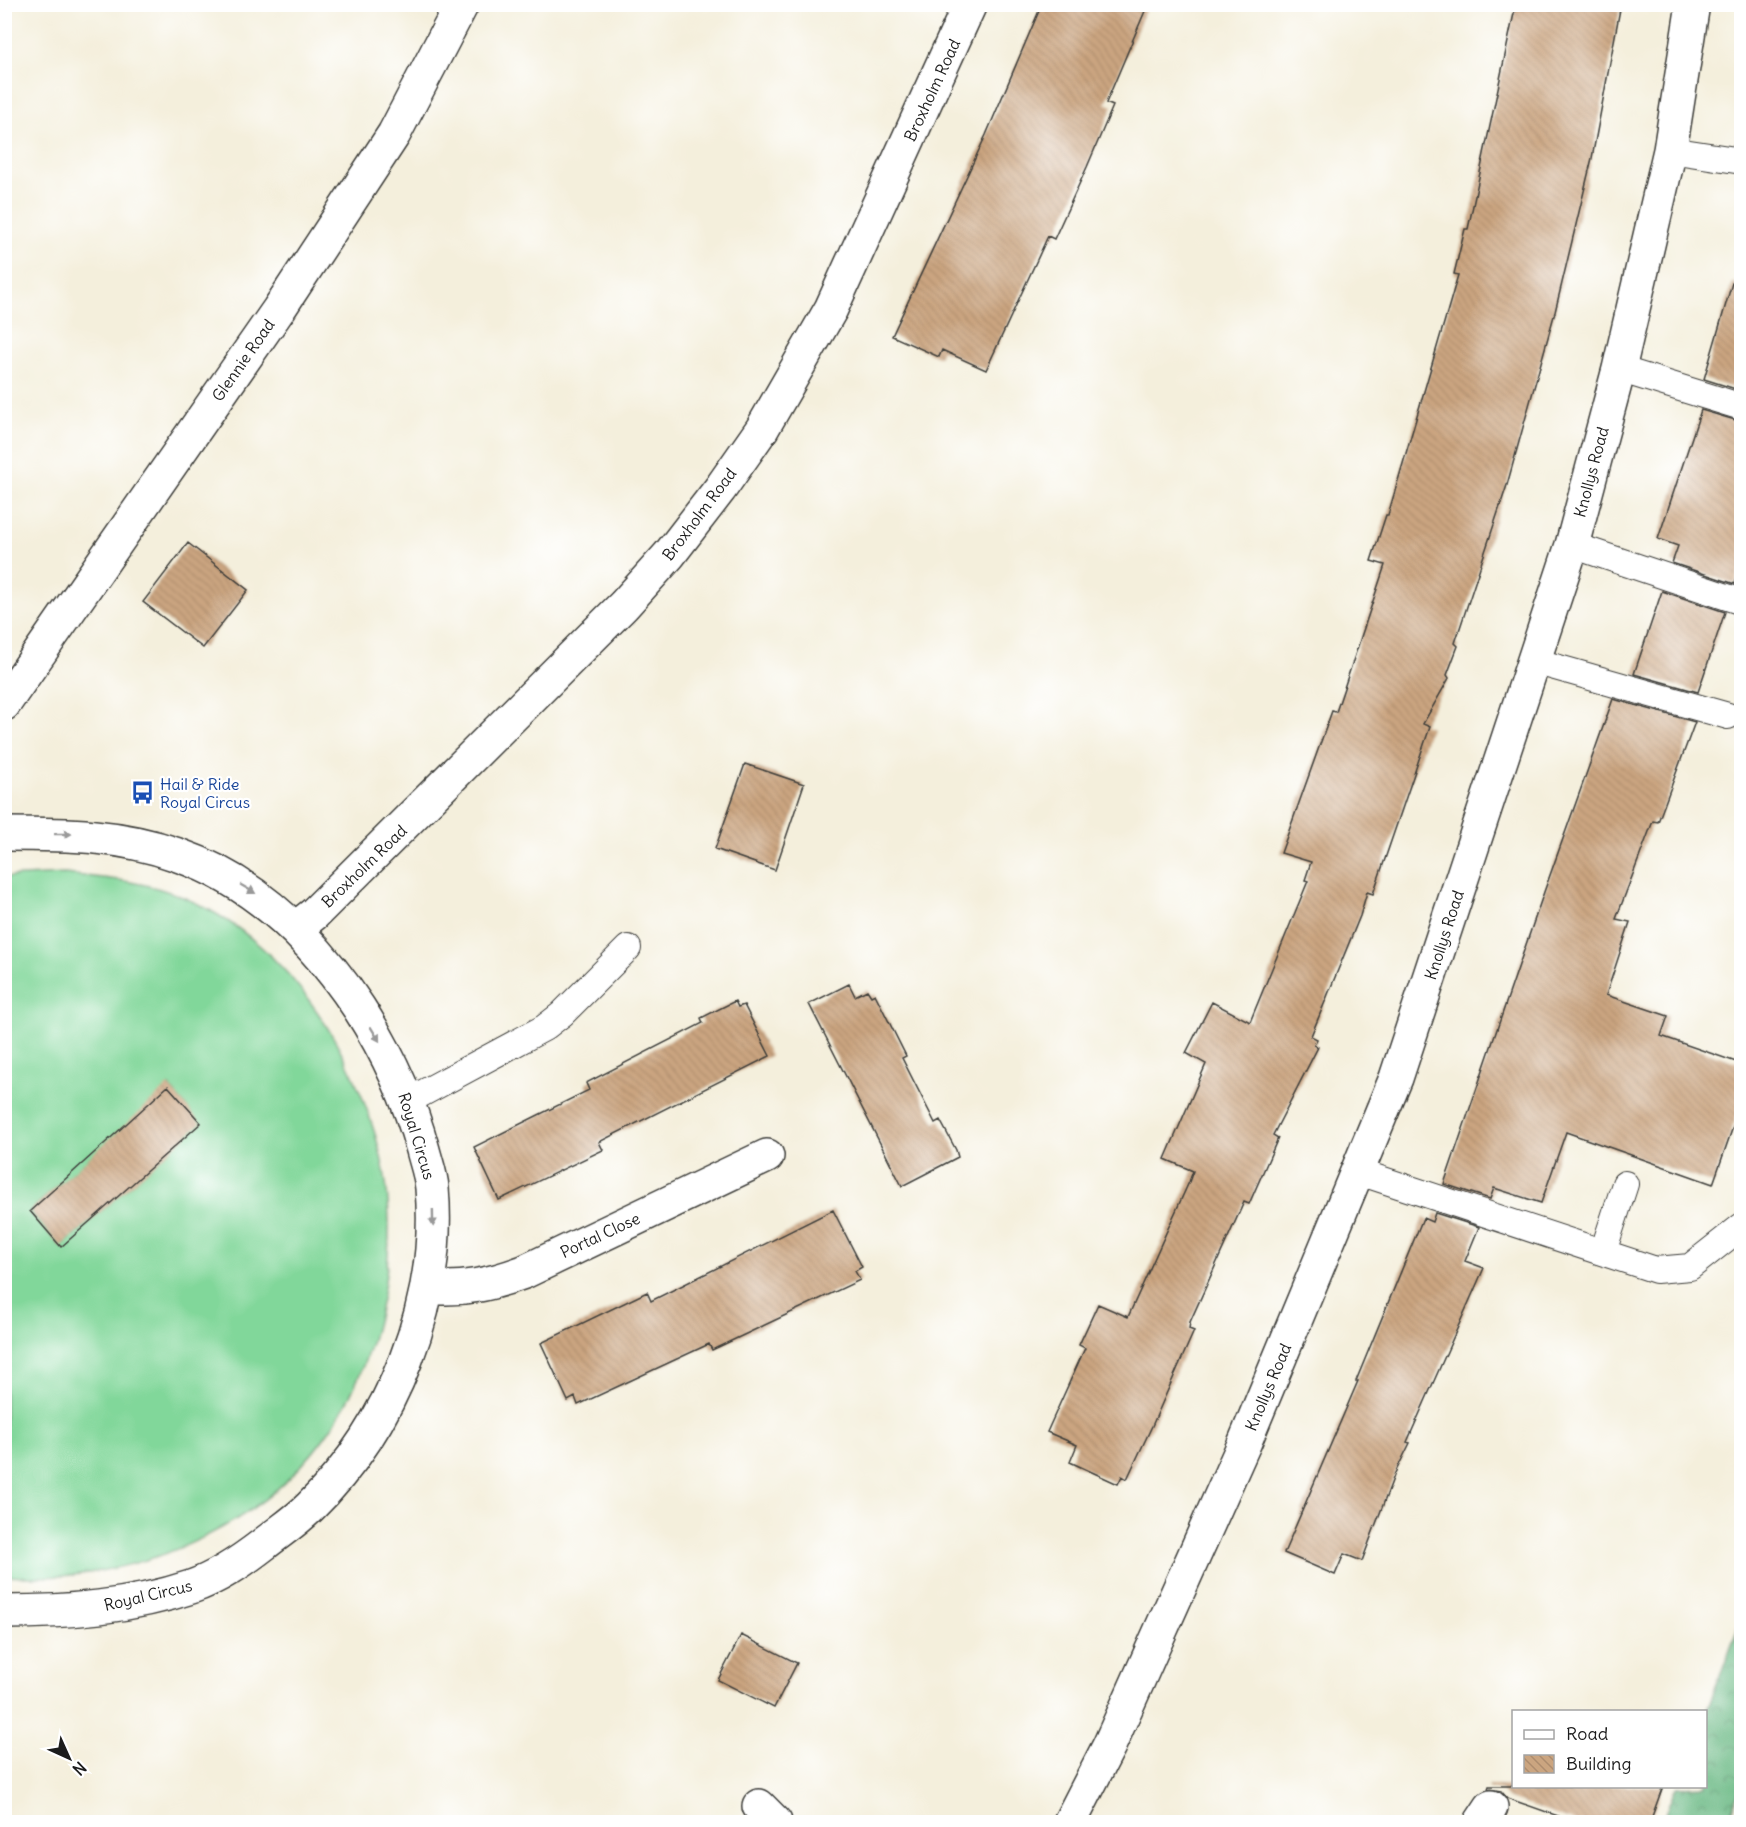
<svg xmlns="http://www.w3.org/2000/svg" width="1746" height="1827" font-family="Delius,sans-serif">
	<defs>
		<pattern id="forest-crowns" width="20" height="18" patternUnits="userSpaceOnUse" patternTransform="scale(1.5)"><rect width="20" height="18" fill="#68b882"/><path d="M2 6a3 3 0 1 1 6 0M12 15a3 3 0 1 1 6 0" fill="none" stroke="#55956a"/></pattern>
		<pattern id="building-back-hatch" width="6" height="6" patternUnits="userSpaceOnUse" patternTransform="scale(1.5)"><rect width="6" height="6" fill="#cba580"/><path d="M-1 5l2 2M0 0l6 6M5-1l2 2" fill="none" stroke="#ae8d6e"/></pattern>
	</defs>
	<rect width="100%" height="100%" fill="#fff"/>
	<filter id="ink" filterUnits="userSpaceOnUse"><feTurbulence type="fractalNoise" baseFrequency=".0167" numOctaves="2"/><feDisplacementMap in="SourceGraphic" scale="12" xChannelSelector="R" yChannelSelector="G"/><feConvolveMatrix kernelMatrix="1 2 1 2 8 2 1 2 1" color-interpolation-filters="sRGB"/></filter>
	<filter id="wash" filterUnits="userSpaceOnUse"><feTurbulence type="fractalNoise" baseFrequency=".008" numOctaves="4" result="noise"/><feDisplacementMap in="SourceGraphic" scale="24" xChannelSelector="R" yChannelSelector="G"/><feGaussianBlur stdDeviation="1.35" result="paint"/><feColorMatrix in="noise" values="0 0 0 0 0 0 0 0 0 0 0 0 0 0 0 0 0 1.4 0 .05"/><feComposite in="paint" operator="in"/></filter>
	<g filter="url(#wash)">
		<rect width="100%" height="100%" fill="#f4efdc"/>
		<path fill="url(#forest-crowns)" stroke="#426a4f" stroke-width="1.5" d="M 1741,1621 L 1741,1785 L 1729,1822 L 1662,1822 L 1676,1787 L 1706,1786 L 1706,1712 Z"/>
		<path fill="#81d79a" stroke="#4e7a5b" stroke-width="1.5" fill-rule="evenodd" d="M 64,874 C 105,878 146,881 185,898 C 251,926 301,980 336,1042 C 361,1087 381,1140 387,1190 C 396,1268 375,1362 332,1427 C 261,1533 128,1585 5,1576 L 4,877 ZM 169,1087 L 200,1123 L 61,1247 L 30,1211 Z"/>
		<g id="blocks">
			<path fill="url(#building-back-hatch)" d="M 1042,4 L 1148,4 L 1106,103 L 1113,106 L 1087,167 L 1054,239 L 1048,236 L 986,370 L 942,350 L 939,357 L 892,336 L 986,135 Z
				M 1516,4 L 1621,4 L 1592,158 L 1555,312 L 1507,485 L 1455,643 L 1458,646 L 1447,675 L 1449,678 L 1423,724 L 1430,727 L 1373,894 L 1367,892 L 1360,916 L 1311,1036 L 1317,1039 L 1314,1045 L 1318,1047 L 1273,1135 L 1278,1138 L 1249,1204 L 1244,1202 L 1190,1322 L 1189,1329 L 1194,1331 L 1152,1426 L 1127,1479 L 1122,1476 L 1118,1484 L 1070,1462 L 1077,1445 L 1047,1432 L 1085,1348 L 1079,1345 L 1098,1304 L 1128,1317 L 1189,1182 L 1193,1171 L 1165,1159 L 1206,1064 L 1186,1053 L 1212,1002 L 1250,1022 L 1308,881 L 1305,880 L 1311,862 L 1281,853 L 1332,711 L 1336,712 L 1385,565 L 1371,561 L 1386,515 L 1388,515 L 1458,275 L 1454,274 L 1465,229 L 1468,229 Z
				M 1732,283 L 1742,284 L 1742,391 L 1704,379 Z
				M 1701,410 L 1742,422 L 1742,565 L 1735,584 L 1672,563 L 1678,546 L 1658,539 Z
				M 188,543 L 248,590 L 203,648 L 143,602 Z
				M 1662,591 L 1725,612 L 1698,692 L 1634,674 Z
				M 1613,699 L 1695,722 L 1658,822 L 1653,821 L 1616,919 L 1630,922 L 1606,995 L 1668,1016 L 1661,1036 L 1742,1064 L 1742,1101 L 1713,1184 L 1566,1132 L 1541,1203 L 1494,1188 L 1490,1199 L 1444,1184 L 1544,892 Z
				M 745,764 L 804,784 L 775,870 L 715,849 Z
				M 849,984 L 855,996 L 867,990 L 871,996 L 875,994 L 906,1056 L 902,1058 L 935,1123 L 940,1120 L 956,1150 L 958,1157 L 902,1186 L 809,1004 Z
				M 735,1001 L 738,1007 L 744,1005 L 770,1056 L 599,1142 L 603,1150 L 499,1200 L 474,1147 L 589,1090 L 586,1083 L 703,1023 L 701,1018 Z
				M 168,1086 L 201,1123 L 61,1247 L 30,1211 Z
				M 833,1210 L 862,1267 L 855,1271 L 860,1280 L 712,1350 L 709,1344 L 578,1405 L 575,1397 L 568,1401 L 541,1343 L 647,1292 L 651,1301 Z
				M 1435,1213 L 1479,1227 L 1465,1261 L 1484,1268 L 1407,1442 L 1410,1443 L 1395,1473 L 1362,1561 L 1344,1554 L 1335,1575 L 1284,1553 L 1358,1381 L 1356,1381 L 1423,1218 L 1432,1222 Z
				M 741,1635 L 797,1663 L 774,1708 L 718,1680 Z
				M 1489,1786 L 1663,1786 L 1650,1822 L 1575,1822 L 1507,1798 L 1501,1791 L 1488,1789 Z"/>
		</g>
	</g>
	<g filter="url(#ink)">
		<use href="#blocks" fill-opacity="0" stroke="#3c3c39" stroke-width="1.5"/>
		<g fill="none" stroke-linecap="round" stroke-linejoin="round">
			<defs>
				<path id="service" d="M 1670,150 L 1742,161
					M 1619,369 L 1742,407
					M 1572,545 L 1742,602
					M 1534,661 L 1728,716
					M 408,1101 L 544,1028 L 562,1014 L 628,948
					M 1359,1172 L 1656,1270 L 1690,1267 L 1742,1226
					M 1603,1252 L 1625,1184"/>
				<path id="minor" d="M 4,704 L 279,309 L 394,134 L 462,4
					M 4,834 C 65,834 120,834 178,855 C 256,882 314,940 359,1008 C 388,1053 409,1099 423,1150 C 426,1162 431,1175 432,1188 C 442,1303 392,1427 310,1507 C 296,1521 279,1532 264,1544 C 242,1561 218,1578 191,1587 C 131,1607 68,1612 4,1612
					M 295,929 L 314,914 L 624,605 L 669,555 L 720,489 L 762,429 L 831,309 L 970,4
					M 427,1287 C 462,1291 491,1284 524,1272 L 767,1156
					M 759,1806 L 775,1822
					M 1070,1822 L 1109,1746 L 1244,1444 L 1396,1078 L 1572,545 L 1619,369 L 1670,150 L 1693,4
					M 1481,1822 L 1491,1807"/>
			</defs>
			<use href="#service" stroke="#3c3c39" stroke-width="28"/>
			<use href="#minor" stroke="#3c3c39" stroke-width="36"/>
			<use href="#service" stroke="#fff" stroke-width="26"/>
			<use href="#minor" stroke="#fff" stroke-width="33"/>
		</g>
		<defs><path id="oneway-solid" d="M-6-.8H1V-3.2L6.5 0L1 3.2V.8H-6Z" transform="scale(1.5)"/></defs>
		<g fill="#999">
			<use href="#oneway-solid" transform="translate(63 834)"/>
			<use href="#oneway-solid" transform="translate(248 889) rotate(30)"/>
			<use href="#oneway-solid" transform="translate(375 1034) rotate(58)"/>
			<use href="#oneway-solid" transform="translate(433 1218) rotate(89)"/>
		</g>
	</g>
	<defs>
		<symbol id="bus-bare" viewBox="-9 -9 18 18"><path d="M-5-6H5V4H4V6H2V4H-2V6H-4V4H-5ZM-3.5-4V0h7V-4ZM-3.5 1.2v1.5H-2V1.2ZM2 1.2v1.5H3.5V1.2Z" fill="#1a4fb4" stroke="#fff" stroke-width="2.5" paint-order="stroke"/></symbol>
	</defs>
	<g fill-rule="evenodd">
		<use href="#bus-bare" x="126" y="776" width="33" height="33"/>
	</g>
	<g text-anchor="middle" stroke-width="4.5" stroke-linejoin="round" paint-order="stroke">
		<g font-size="16" fill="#1c1c1c" stroke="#fff">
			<text transform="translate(932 90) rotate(-65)" y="6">Broxholm Road</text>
			<text transform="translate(243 360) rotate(-55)" y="6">Glennie Road</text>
			<text transform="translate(1591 472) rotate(-75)" y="6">Knollys Road</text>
			<text transform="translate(699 514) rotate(-53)" y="6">Broxholm Road</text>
			<text transform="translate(364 866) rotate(-44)" y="6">Broxholm Road</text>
			<text transform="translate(1444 935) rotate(-72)" y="6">Knollys Road</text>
			<text transform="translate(417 1136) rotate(73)" y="6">Royal Circus</text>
			<text transform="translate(600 1235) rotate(-25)" y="6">Portal Close</text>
			<text transform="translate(1268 1387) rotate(-67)" y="6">Knollys Road</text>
			<text transform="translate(148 1595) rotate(-13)" y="6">Royal Circus</text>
		</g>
		<g font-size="16" fill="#164399" stroke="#fff" text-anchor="start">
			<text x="160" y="790">Hail &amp; Ride<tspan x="160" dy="18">Royal Circus</tspan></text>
		</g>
	</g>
	<rect width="1746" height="1827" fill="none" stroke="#fff" stroke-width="24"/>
	<rect x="1512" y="1710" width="195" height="78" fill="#ffffff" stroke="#a4a4a4" stroke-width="1.5"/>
	<rect x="1524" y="1730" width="30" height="9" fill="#ffffff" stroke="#a4a4a4" stroke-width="1.5"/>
	<text x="1566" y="1740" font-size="18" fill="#1c1c1c">Road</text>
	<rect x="1524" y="1755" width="30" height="18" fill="url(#building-back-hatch)" stroke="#a4a4a4" stroke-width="1.5"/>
	<text x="1566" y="1770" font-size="18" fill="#1c1c1c">Building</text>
	<g transform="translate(69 1758) rotate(135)" stroke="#ffffff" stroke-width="4.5" paint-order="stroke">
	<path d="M0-4.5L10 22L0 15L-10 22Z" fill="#1c1c1c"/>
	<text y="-9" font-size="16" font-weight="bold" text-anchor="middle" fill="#1c1c1c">N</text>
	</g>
</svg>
